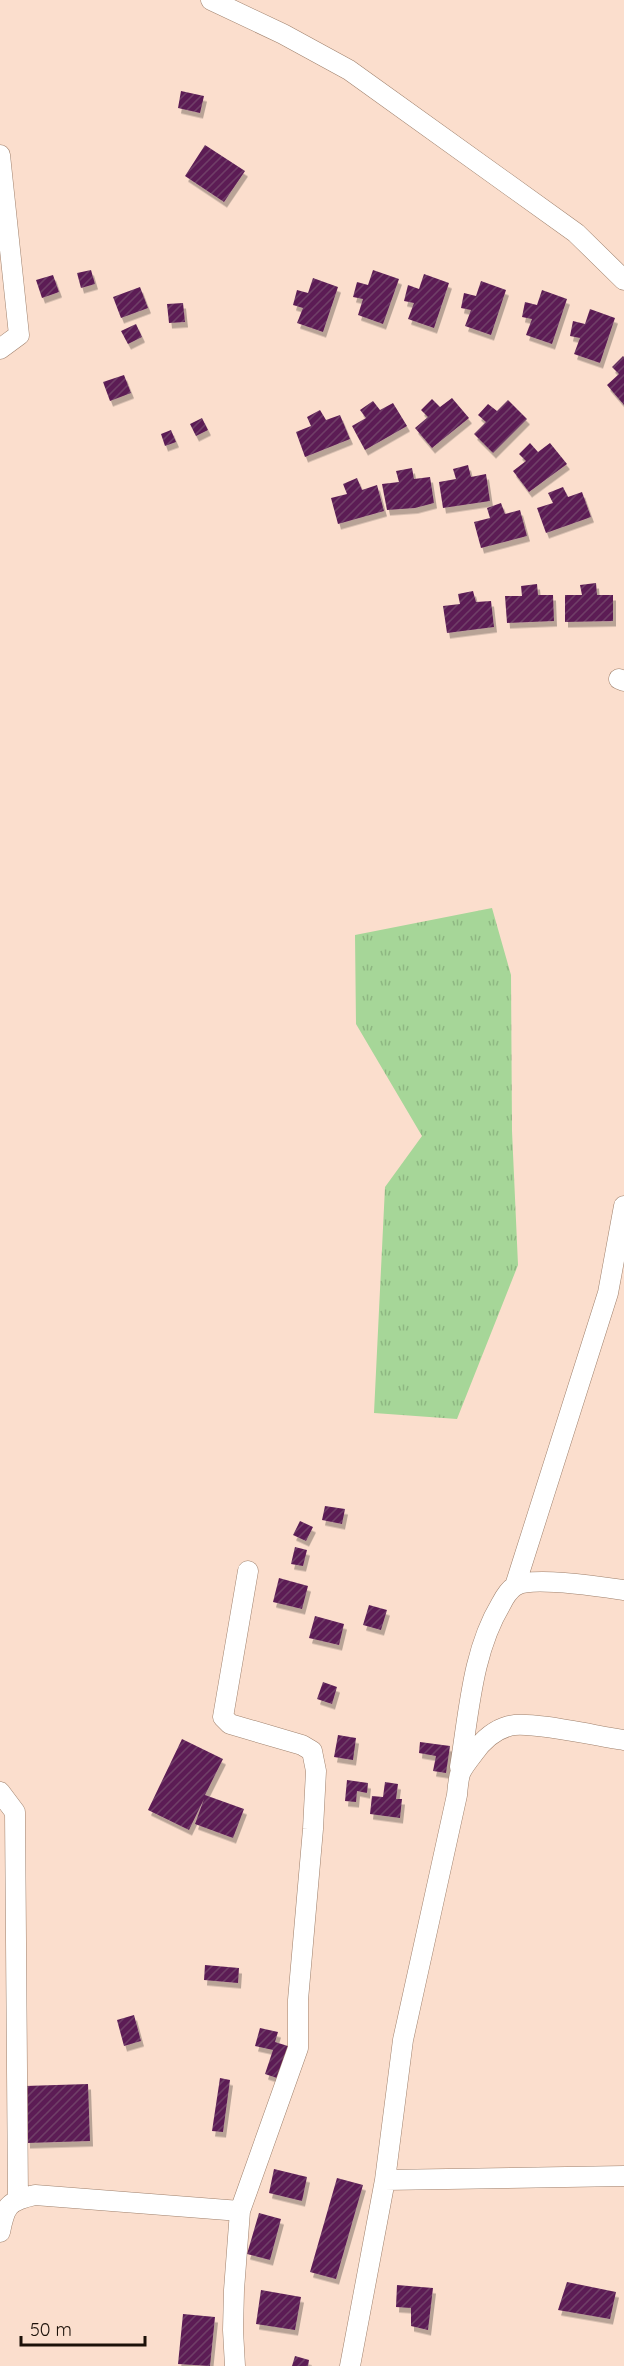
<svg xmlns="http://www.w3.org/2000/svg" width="624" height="2366" font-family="Quicksand,sans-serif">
	<defs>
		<pattern id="grass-tufts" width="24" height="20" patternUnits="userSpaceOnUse" patternTransform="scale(1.5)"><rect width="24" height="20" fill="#a6d698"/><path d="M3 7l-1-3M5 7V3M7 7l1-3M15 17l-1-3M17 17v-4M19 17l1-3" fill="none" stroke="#8eb782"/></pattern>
		<pattern id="building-hatch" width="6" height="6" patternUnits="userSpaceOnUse" patternTransform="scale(1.5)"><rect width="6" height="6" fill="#5c1f55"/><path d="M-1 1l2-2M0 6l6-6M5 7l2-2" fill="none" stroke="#6f3e68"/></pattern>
		<filter id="shadow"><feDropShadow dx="3" dy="5.5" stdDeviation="0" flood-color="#0004"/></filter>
	</defs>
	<rect width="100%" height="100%" fill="#fbdecd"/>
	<path fill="url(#grass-tufts)" d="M 492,908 L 511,975 L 512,1131 L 518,1265 L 457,1419 L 374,1413 L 385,1187 L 422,1136 L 356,1024 L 355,935 Z"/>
	<path fill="url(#building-hatch)" filter="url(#shadow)" d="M 181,91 L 204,96 L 200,113 L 178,108 Z
		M 205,145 L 245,171 L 224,202 L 185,176 Z
		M 91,270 L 95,284 L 81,288 L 77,273 Z
		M 373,270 L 399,279 L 383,324 L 358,315 L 363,299 L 353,297 L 357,282 L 368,285 Z
		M 424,274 L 449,283 L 434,328 L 408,319 L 414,303 L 404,301 L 408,285 L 419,289 Z
		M 53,275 L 59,292 L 42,298 L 36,280 Z
		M 313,278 L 338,287 L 323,332 L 297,323 L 303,308 L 293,305 L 297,290 L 308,293 Z
		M 481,281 L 506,290 L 491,335 L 465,326 L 471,310 L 461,308 L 464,293 L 476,296 Z
		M 140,287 L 148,308 L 121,318 L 113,297 Z
		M 542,290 L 567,299 L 552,344 L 526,335 L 532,319 L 522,317 L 525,302 L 537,305 Z
		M 183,303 L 185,322 L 169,323 L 167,304 Z
		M 590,309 L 615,318 L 600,363 L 574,354 L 580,338 L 570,336 L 573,321 L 585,324 Z
		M 136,324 L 142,337 L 128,344 L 121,331 Z
		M 623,356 L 624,357 L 624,405 L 607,385 L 619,374 L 612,367 Z
		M 124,375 L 131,393 L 110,401 L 103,382 Z
		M 452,398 L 469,418 L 432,448 L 415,428 L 428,417 L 421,410 L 432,399 L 440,407 Z
		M 508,400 L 527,419 L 493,453 L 474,434 L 486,422 L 478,415 L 488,404 L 497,411 Z
		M 373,401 L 380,410 L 393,403 L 407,426 L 365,450 L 352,426 L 366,418 L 360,410 Z
		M 320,410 L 326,420 L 340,415 L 350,439 L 305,457 L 296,432 L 311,426 L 307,417 Z
		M 202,418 L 208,430 L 196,436 L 190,424 Z
		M 171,430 L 176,442 L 165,446 L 161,434 Z
		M 530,443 L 538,452 L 550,443 L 567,464 L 529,492 L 513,471 L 526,461 L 519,454 Z
		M 468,465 L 471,477 L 486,474 L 490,501 L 443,508 L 439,482 L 456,479 L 453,469 Z
		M 412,468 L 414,479 L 430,477 L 434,503 L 415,508 L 387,510 L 382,484 L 399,482 L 396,471 Z
		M 357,478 L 362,490 L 377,485 L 384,511 L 338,524 L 331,498 L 347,494 L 343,484 Z
		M 563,487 L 568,497 L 582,492 L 591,517 L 546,533 L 537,508 L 553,503 L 548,493 Z
		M 501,503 L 505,514 L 520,510 L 527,536 L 481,548 L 474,522 L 490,518 L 487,508 Z
		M 596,583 L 597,595 L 613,595 L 613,621 L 565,622 L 565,595 L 582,595 L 580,585 Z
		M 537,584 L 538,595 L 553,595 L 554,621 L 507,623 L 505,596 L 522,596 L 521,586 Z
		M 473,591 L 476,602 L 491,601 L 494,627 L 447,633 L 443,606 L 460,604 L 458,594 Z
		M 325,1506 L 345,1509 L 342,1524 L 322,1520 Z
		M 300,1521 L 313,1527 L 306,1541 L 293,1535 Z
		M 295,1547 L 307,1550 L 303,1566 L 291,1564 Z
		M 279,1578 L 308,1586 L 302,1609 L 273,1602 Z
		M 369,1605 L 387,1610 L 381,1630 L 363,1625 Z
		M 315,1616 L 344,1624 L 339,1645 L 309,1638 Z
		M 323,1682 L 337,1687 L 332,1704 L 317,1699 Z
		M 338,1735 L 356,1738 L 353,1760 L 334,1757 Z
		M 182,1739 L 223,1759 L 205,1795 L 244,1809 L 233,1838 L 195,1824 L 204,1799 L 189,1830 L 148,1810 Z
		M 420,1742 L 450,1746 L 446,1773 L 433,1771 L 436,1756 L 419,1753 Z
		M 347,1780 L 368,1783 L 367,1793 L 357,1791 L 356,1802 L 345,1801 Z
		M 385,1782 L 398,1784 L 396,1799 L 402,1799 L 400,1818 L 370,1814 L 372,1796 L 383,1797 Z
		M 205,1965 L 239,1968 L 238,1983 L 204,1980 Z
		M 134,2015 L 141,2041 L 124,2046 L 117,2020 Z
		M 260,2028 L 278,2032 L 275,2042 L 291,2047 L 280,2079 L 265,2074 L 273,2050 L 255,2046 Z
		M 220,2078 L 230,2080 L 223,2132 L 212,2131 Z
		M 88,2084 L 90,2141 L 27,2143 L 25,2086 Z
		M 274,2169 L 307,2177 L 302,2201 L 269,2193 Z
		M 337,2178 L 363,2185 L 336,2279 L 310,2272 Z
		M 259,2213 L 281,2219 L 270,2260 L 247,2254 Z
		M 567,2282 L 616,2292 L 610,2319 L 558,2310 Z
		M 397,2285 L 433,2288 L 428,2330 L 411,2326 L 411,2308 L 396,2307 Z
		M 261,2290 L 301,2297 L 295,2330 L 256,2324 Z
		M 183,2314 L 215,2317 L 210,2366 L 178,2364 Z
		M 295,2356 L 309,2360 L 308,2366 L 292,2366 Z"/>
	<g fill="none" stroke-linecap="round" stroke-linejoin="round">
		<defs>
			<path id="minor" d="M 211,0 L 283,34 L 349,70 L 576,233 L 624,280
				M 0,155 L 19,335 L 0,349
				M 619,679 L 624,681
				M 515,1586 L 608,1293 L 624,1206
				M 460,1767 C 469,1713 472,1652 501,1604 C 504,1598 509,1590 515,1586 C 531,1576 603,1587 624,1590
				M 0,1792 L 15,1812 L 18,2199
				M 385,2180 L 624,2176
				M 0,2232 C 5,2206 8,2201 35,2195 L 240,2211
				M 235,2366 L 233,2330 L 234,2290 L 240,2211 L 298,2048 L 298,2000 L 313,1829 L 316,1771 L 312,1751 L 302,1745 L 230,1724 L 223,1717 L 248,1571
				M 350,2366 L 385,2180 L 403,2040 L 457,1795 C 459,1772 459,1772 473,1754 C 482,1741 494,1730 509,1726 C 529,1720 600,1737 624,1740"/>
		</defs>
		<use href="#minor" stroke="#9f806c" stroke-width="21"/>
		<use href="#minor" stroke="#fff" stroke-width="20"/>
	</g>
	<path d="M21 2336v9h124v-9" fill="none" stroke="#1c1109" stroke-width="3"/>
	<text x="30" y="2336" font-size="18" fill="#1c1109" stroke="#fbdecd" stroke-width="4.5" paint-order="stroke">50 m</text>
</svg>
